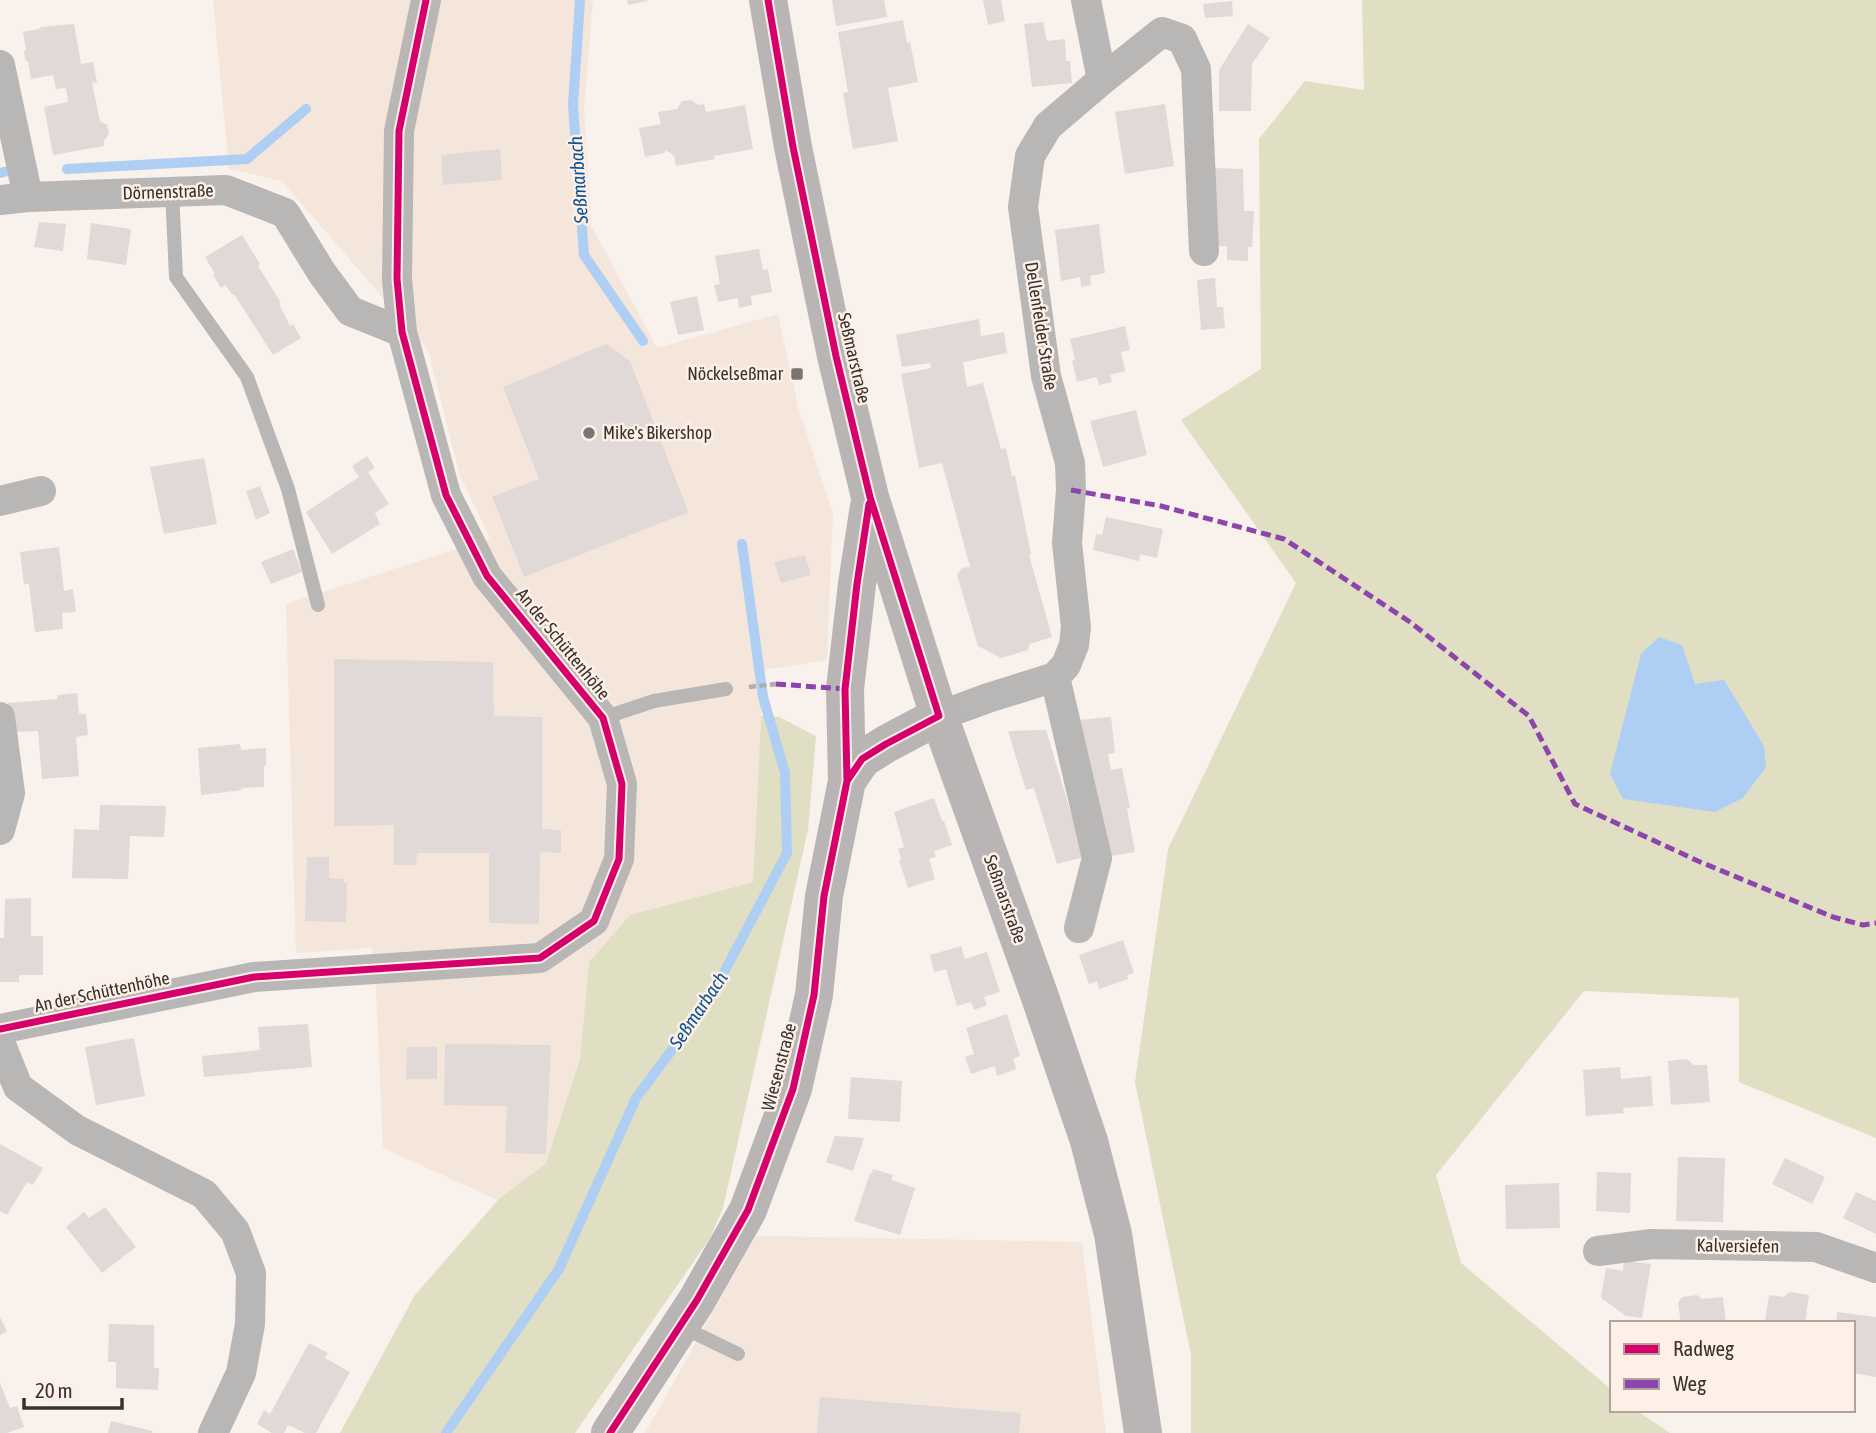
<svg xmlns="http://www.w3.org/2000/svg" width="1876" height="1433" font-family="'Asap Condensed',sans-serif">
	<rect width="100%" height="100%" fill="#f8f1ec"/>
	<path fill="#f5e6dc" d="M 213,0 L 593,0 L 584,108 L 591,225 L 657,348 L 778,314 L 798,407 L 833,513 L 827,660 L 763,670 L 753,882 L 630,915 L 589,962 L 580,1059 L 546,1163 L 498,1200 L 383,1148 L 376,989 L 372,948 L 296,953 L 286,604 L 490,538 L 460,476 L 428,350 L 282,181 L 229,169 Z
		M 756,1236 L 1082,1242 L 1106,1433 L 645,1433 Z"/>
	<path fill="#e0dfc3" d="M 1362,0 L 1876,0 L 1876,1138 L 1739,1082 L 1739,998 L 1584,991 L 1436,1175 L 1461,1263 L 1612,1390 L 1612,1410 L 1636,1410 L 1670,1433 L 1191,1433 L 1191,1355 L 1135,1082 L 1168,849 L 1296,583 L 1181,420 L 1261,369 L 1259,139 L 1305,81 L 1364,90 Z
		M 761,716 L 779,717 L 816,736 L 808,830 L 723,1208 L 710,1238 L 575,1433 L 340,1433 L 415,1295 L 498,1200 L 546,1163 L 580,1059 L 589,962 L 630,915 L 753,882 Z"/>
	<path fill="#aecef4" d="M 1659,637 L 1682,645 L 1695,684 L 1724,680 L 1764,746 L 1766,767 L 1743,798 L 1715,812 L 1623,799 L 1610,774 L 1641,654 Z"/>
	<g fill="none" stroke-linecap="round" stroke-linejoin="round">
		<path stroke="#aecef4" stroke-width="10" d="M 580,0 L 573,105 L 584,255 L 643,341
			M 67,169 L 247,159 L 306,109
			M 0,173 L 8,171
			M 446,1433 L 559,1269 L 636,1098 L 710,999 L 787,853 L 785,773 L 763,697 L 742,544"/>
	</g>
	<path fill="#e0d9d7" d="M 627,0 L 647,0 L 647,1 L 628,5 Z
		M 832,0 L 884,0 L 887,17 L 836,26 Z
		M 983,0 L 1001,0 L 1005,21 L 988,25 Z
		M 1232,1 L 1233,16 L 1205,18 L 1203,4 Z
		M 903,20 L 907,43 L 910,42 L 918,82 L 888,88 L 898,141 L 853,149 L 843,93 L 848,92 L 838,32 Z
		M 1043,22 L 1047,41 L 1065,39 L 1066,61 L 1070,61 L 1072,83 L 1032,87 L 1024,24 Z
		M 74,24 L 81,64 L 93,62 L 97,82 L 92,83 L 100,121 L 107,125 L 109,134 L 104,141 L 104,146 L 53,155 L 44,107 L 68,102 L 66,88 L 56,89 L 53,75 L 31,79 L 28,62 L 25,60 L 24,52 L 26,49 L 23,32 L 39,29 L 41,27 Z
		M 1248,24 L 1270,38 L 1252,64 L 1251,111 L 1219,111 L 1219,70 Z
		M 691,100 L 698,105 L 704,104 L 706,112 L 745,105 L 753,149 L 714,156 L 715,159 L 676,166 L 674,156 L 666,150 L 664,153 L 645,157 L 639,128 L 661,124 L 658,112 L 677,109 L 682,101 Z
		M 1165,104 L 1174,166 L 1125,174 L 1115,112 Z
		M 500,149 L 502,180 L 443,185 L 441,155 Z
		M 1213,168 L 1243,169 L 1244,211 L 1254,211 L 1252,247 L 1248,247 L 1248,261 L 1227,260 L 1227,246 L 1214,246 Z
		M 39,222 L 66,224 L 63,251 L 34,247 Z
		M 91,223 L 131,229 L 126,265 L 87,259 Z
		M 1099,224 L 1105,273 L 1090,276 L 1091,285 L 1081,287 L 1080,277 L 1061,281 L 1055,230 Z
		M 242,235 L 260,264 L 258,266 L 281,303 L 279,304 L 290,326 L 293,324 L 301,338 L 273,355 L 234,294 L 232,295 L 226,285 L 221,288 L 213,275 L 215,274 L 205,257 Z
		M 759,249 L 763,270 L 768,269 L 772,292 L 751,296 L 752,305 L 739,308 L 738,298 L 718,302 L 714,285 L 720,284 L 715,256 Z
		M 1215,278 L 1217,307 L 1223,307 L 1225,328 L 1201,330 L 1197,280 Z
		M 697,296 L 704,330 L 678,335 L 670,302 Z
		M 979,319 L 981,336 L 1004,332 L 1007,353 L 963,362 L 967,387 L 983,383 L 1001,449 L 1006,448 L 1012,476 L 1015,475 L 1031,554 L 1029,555 L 1052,637 L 1030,644 L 1028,650 L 1001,658 L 978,646 L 957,575 L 962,568 L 970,567 L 942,463 L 919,468 L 901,374 L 931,368 L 930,363 L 902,367 L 896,335 Z
		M 1125,326 L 1130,350 L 1121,352 L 1125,371 L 1110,375 L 1112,382 L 1099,385 L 1097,377 L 1077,382 L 1072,361 L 1075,360 L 1070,339 Z
		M 606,344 L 630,361 L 688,511 L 687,514 L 681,515 L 524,577 L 492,496 L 497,495 L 539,479 L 503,387 Z
		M 1136,410 L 1147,455 L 1103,467 L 1090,421 Z
		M 367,456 L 375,468 L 368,472 L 389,504 L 375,513 L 380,524 L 332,554 L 306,512 L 359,477 L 352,466 Z
		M 204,458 L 217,524 L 164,534 L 150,467 Z
		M 260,486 L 270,513 L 256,520 L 246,491 Z
		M 1106,517 L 1163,529 L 1157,558 L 1140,554 L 1139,561 L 1093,550 L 1096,534 L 1102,535 Z
		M 59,547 L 64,591 L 73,589 L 76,612 L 62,613 L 63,629 L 35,632 L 29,584 L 24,584 L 20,552 Z
		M 293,549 L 302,572 L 271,584 L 261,562 Z
		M 805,555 L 811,575 L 781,583 L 774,562 Z
		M 334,659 L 493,662 L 494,716 L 542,717 L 542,829 L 561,830 L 561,853 L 542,852 L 540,854 L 539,924 L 489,923 L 489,853 L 417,853 L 416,865 L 394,865 L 394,825 L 334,826 Z
		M 77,693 L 79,714 L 86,714 L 88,735 L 76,737 L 79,776 L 42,779 L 38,731 L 10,732 L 8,703 L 57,699 L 58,695 Z
		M 1111,717 L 1115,753 L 1108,754 L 1111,770 L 1122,768 L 1130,808 L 1127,808 L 1135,852 L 1106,857 L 1078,720 Z
		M 1046,730 L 1084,857 L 1057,864 L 1034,788 L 1026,790 L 1008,731 Z
		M 240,744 L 241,750 L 266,748 L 266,766 L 264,766 L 264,787 L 241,788 L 242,790 L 201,795 L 198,748 Z
		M 934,798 L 942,821 L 944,821 L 952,845 L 934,851 L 936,857 L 929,859 L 935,879 L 908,888 L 899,860 L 901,859 L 898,849 L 904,847 L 894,812 Z
		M 100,805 L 166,806 L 164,837 L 130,836 L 128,879 L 72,878 L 74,829 L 99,830 Z
		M 307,857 L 329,857 L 329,878 L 344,879 L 344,883 L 347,883 L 346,922 L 305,921 Z
		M 31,898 L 31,936 L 43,936 L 43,975 L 19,975 L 19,982 L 0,982 L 0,938 L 4,938 L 5,899 Z
		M 1123,940 L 1134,973 L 1127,975 L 1128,979 L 1099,989 L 1097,981 L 1089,984 L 1079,955 Z
		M 961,946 L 965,959 L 987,952 L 1000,992 L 984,997 L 987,1005 L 974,1010 L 971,1002 L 957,1006 L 946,969 L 934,972 L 930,955 Z
		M 1007,1014 L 1020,1056 L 1013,1059 L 1016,1069 L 997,1076 L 995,1066 L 971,1074 L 965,1057 L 974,1054 L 966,1028 Z
		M 308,1024 L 312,1067 L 204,1077 L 202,1056 L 260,1050 L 258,1027 Z
		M 134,1038 L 145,1096 L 96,1105 L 85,1047 Z
		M 445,1044 L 551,1045 L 546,1154 L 505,1153 L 507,1106 L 444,1105 Z
		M 407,1047 L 437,1047 L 437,1079 L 406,1079 Z
		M 1687,1059 L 1694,1065 L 1707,1065 L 1710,1102 L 1671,1105 L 1668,1061 Z
		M 1620,1067 L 1621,1079 L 1651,1076 L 1653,1106 L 1623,1108 L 1624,1113 L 1586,1116 L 1583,1070 Z
		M 851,1077 L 902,1081 L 900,1122 L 848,1119 Z
		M 835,1136 L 864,1138 L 853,1171 L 826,1162 Z
		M 0,1144 L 43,1168 L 33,1185 L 27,1182 L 7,1215 L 0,1211 Z
		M 1678,1157 L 1725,1158 L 1723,1222 L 1676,1221 Z
		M 1785,1158 L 1825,1177 L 1812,1204 L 1772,1184 Z
		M 873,1169 L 893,1175 L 891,1180 L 915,1188 L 900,1235 L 854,1221 L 870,1173 L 872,1174 Z
		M 1597,1172 L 1631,1173 L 1630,1213 L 1596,1211 Z
		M 1559,1183 L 1560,1228 L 1506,1229 L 1505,1185 Z
		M 1856,1192 L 1876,1201 L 1876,1234 L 1843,1218 Z
		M 105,1207 L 136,1247 L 102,1273 L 66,1227 L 84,1212 L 89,1218 Z
		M 1624,1261 L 1651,1264 L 1642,1318 L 1626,1316 L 1601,1298 L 1606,1268 L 1623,1271 Z
		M 1790,1292 L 1809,1295 L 1805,1323 L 1765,1323 L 1769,1295 L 1783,1297 Z
		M 1697,1295 L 1702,1299 L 1723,1297 L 1726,1323 L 1681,1323 L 1678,1303 L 1682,1297 Z
		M 1837,1312 L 1876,1317 L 1876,1377 L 1853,1373 L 1853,1323 L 1836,1323 Z
		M 0,1317 L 7,1331 L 0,1335 Z
		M 109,1324 L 154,1325 L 154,1368 L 159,1368 L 158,1390 L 116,1388 L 116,1362 L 108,1362 Z
		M 309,1343 L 328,1353 L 325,1358 L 350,1372 L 316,1433 L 305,1433 L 288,1425 L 284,1433 L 272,1433 L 257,1424 L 264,1410 L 270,1414 Z
		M 0,1383 L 10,1408 L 17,1406 L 24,1427 L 7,1433 L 0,1433 Z
		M 820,1397 L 1021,1413 L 1019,1433 L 817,1433 Z
		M 111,1421 L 153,1431 L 152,1433 L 108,1433 Z"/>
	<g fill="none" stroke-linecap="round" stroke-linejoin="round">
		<path stroke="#b0adab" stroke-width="4.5" stroke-dasharray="7 3.5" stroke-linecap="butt" d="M 749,687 L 776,684"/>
		<path stroke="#b9b6b6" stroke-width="14" d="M 172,191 L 176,277 L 247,377 L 288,489 L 318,605
			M 603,718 L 654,701 L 726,689
			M 680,1326 L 738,1354"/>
		<path stroke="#b9b6b6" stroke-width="30" d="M 0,65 L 28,197
			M 1102,80 L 1162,32 L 1182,39 L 1196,69 L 1204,251
			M 0,200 L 28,197 L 226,190 L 285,213 L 322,273 L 350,311 L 402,332
			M 0,501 L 41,491
			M 1055,677 L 1066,665 L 1074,645 L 1076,627 L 1067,543 L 1071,490 L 1070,463 L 1046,376 L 1023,207 L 1030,156 L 1048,126 L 1102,80 L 1086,0
			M 939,716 L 988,698 L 1055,677 L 1097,858 L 1079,928
			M 0,717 L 10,793 L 0,830
			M 0,1029 L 254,977 L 540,958 L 594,921 L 619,859 L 622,784 L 603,718 L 487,576 L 446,495 L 402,332 L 397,279 L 399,131 L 426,0
			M 0,1042 L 18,1087 L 77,1130 L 204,1194 L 235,1231 L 251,1273 L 250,1324 L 241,1373 L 213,1433
			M 1598,1251 L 1652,1244 L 1816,1247 L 1876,1268"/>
		<path stroke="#b9b5b4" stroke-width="38" d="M 768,0 L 793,147 L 836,356 L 870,497 L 939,716 L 1040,997 L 1089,1141 L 1113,1234 L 1143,1433
			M 847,781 L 845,689 L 857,584 L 869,506
			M 610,1433 L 697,1300 L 748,1210 L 793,1089 L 814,995 L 824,896 L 847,781 L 862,759 L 886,744 L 939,716"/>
		<path stroke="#8e44ad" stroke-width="5" stroke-dasharray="10 5" stroke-linecap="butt" d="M 1071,490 L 1161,506 L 1284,539 L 1410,622 L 1529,716 L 1575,804 L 1698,861 L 1833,917 L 1863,925 L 1876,923
			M 776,684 L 845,689"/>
		<defs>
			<path id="cycleway" d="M 847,781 L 845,689 L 857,584 L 869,504
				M 0,1029 L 254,977 L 540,958 L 594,921 L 619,859 L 622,784 L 603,718 L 487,576 L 446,495 L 402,332 L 397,279 L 399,131 L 426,0
				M 610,1433 L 697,1300 L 748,1210 L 793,1089 L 814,995 L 824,896 L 847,781 L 862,759 L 886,744 L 939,716 L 870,497 L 836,356 L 793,147 L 768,0"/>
		</defs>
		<use href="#cycleway" stroke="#fef0e6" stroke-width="11"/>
		<use href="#cycleway" stroke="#d6006c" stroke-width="7"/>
	</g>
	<g fill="#7b7570" stroke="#fef0e6" stroke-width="2.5">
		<rect x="790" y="367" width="14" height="14" rx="3.5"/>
		<circle cx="589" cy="433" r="7"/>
	</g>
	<g text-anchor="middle" stroke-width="5" stroke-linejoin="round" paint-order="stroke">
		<g font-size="18" fill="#38322e" stroke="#fef0e6">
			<text transform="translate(168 192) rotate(-2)" y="6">Dörnenstraße</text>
			<text transform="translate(1041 326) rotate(81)" y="6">Dellenfelder Straße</text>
			<text transform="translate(854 358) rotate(77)" y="6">Seßmarstraße</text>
			<text transform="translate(563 644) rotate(51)" y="6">An der Schüttenhöhe</text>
			<text transform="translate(1005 899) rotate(70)" y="6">Seßmarstraße</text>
			<text transform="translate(102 992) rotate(-12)" y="6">An der Schüttenhöhe</text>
			<text transform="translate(779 1067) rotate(-75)" y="6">Wiesenstraße</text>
			<text transform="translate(1738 1246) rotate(1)" y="6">Kalversiefen</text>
		</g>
		<g font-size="18" fill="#38322e" stroke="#fef0e6" text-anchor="end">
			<text x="783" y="380">Nöckelseßmar</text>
			<text x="603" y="439" text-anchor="start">Mike's Bikershop</text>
		</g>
		<g font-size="19" font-style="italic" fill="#0a5294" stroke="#fef0e6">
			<text transform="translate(578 180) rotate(-94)" y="7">Seßmarbach</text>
			<text transform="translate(698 1010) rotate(-56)" y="7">Seßmarbach</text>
		</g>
	</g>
	<rect x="1610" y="1321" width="245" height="91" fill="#fef0e6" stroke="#afa49c" stroke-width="2"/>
	<rect x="1624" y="1344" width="35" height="10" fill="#d6006c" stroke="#afa49c" stroke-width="2"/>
	<text x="1673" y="1356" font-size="21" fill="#38322e">Radweg</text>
	<rect x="1624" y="1379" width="35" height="10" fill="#8e44ad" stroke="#afa49c" stroke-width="2"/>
	<text x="1673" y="1391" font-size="21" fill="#38322e">Weg</text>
	<path d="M24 1398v10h98v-10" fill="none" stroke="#38322e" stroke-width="3.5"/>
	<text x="35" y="1398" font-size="21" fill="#38322e" stroke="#fef0e6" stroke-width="5" paint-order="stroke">20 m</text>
</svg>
